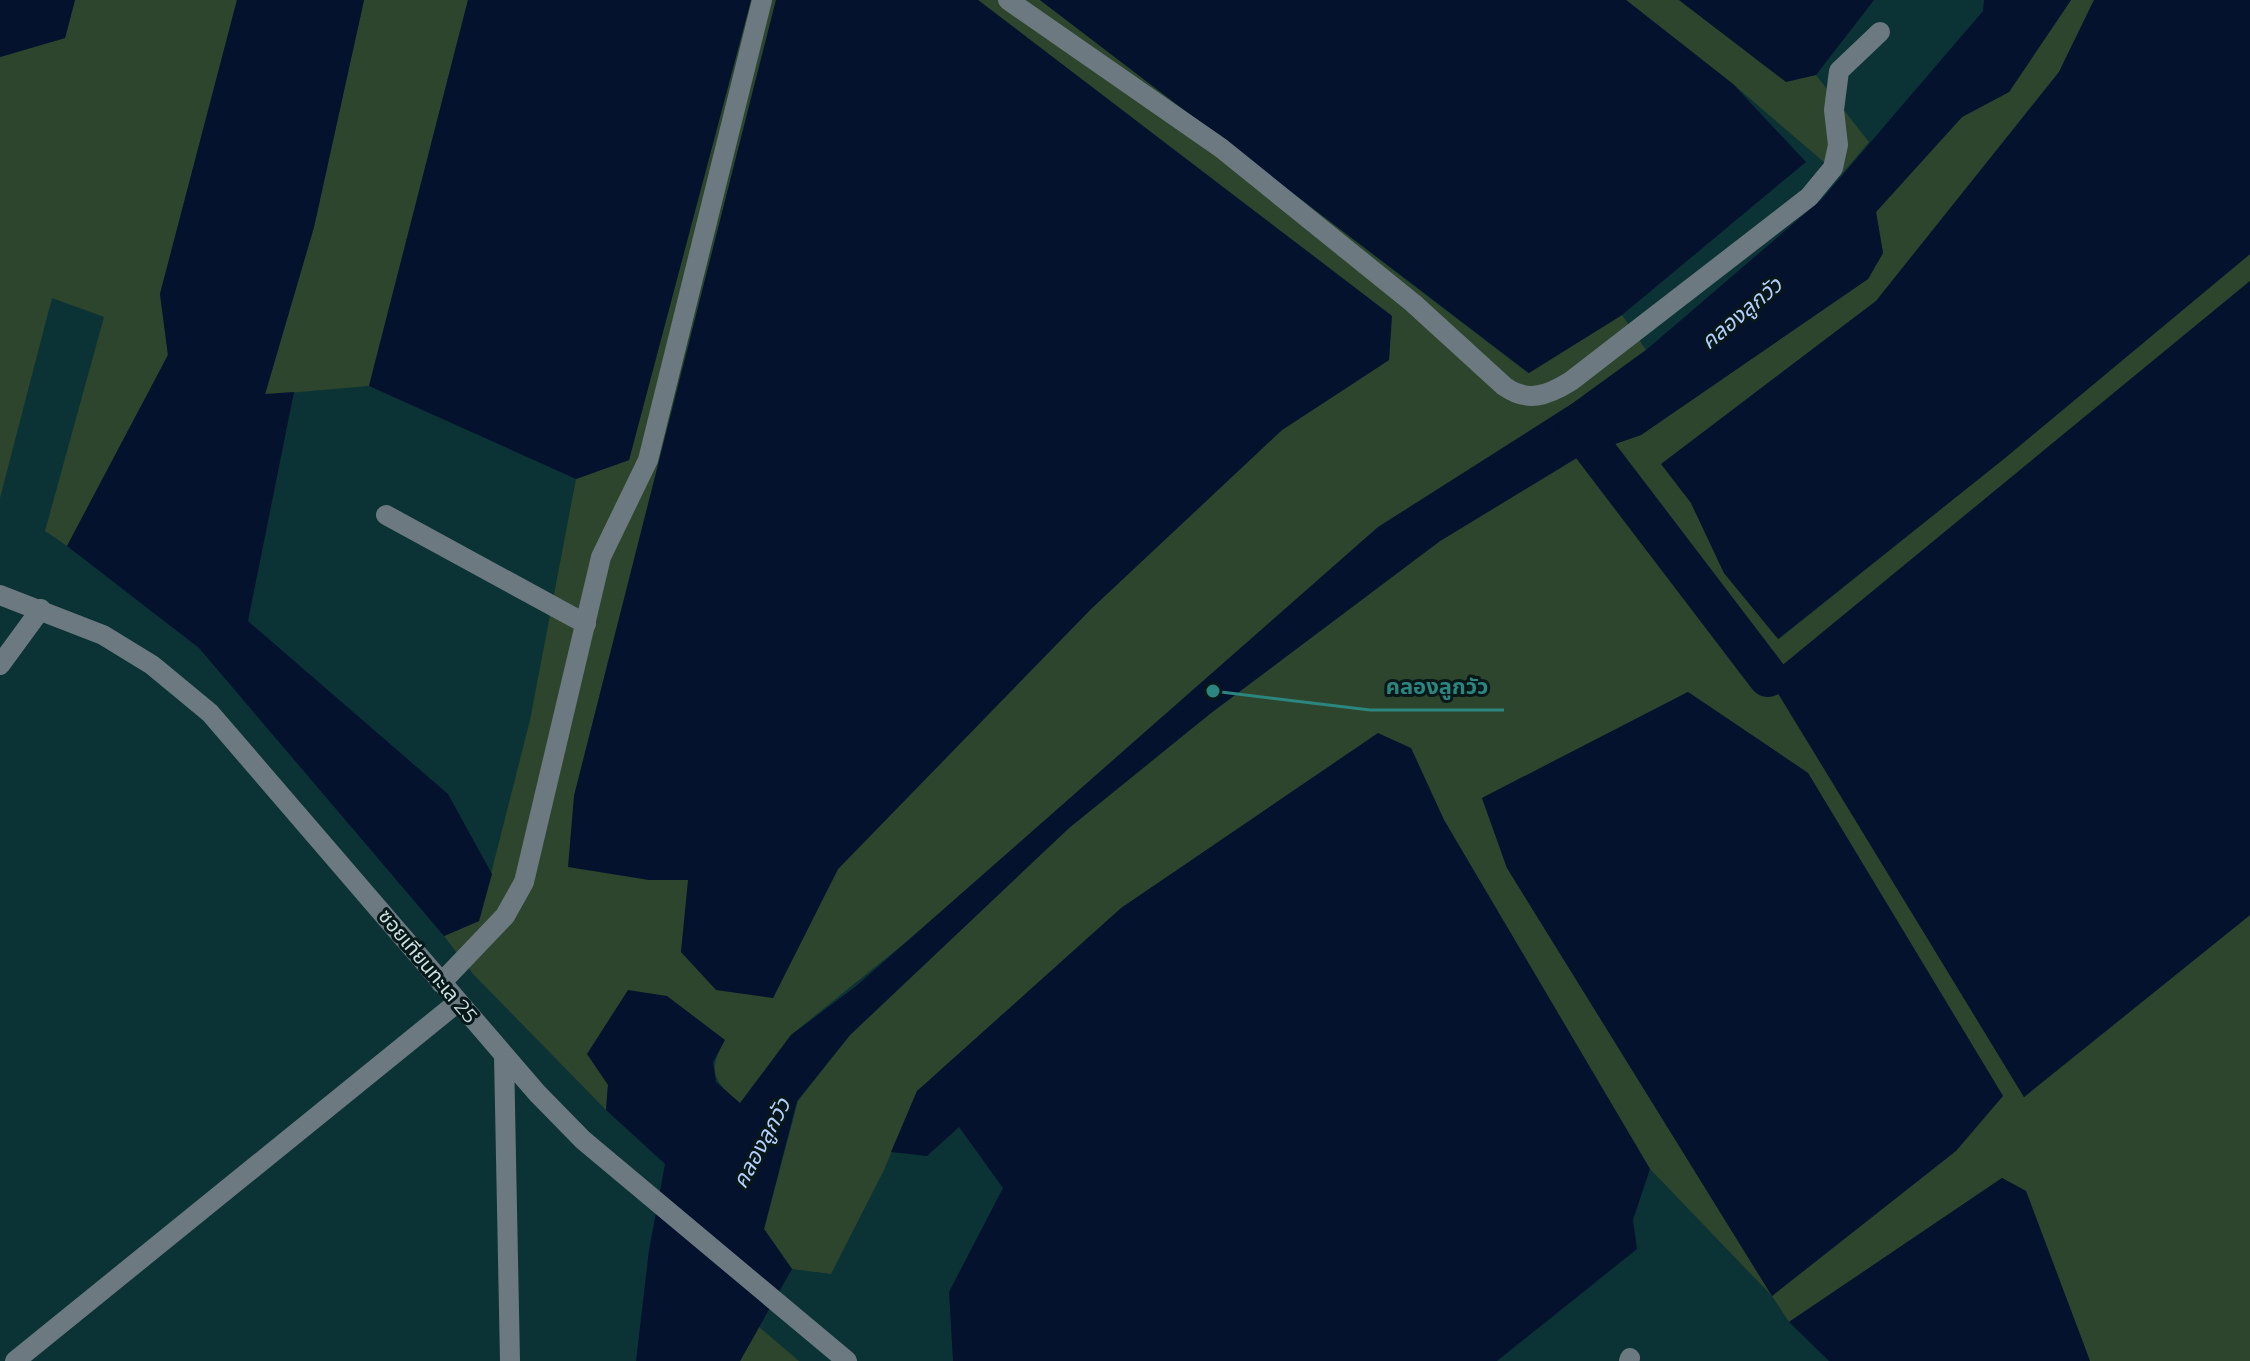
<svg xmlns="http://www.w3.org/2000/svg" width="2250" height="1361" font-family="Montserrat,'Noto Sans Thai',sans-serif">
	<rect width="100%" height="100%" fill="#0b3336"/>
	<path fill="#2c452c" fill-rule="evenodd" d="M 75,0 L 237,0 L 160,294 L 168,355 L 67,546 L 45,531 L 104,317 L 52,298 L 0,498 L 0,57 L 65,38 Z
		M 364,0 L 468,0 L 369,386 L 265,395 L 314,227 Z
		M 751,0 L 776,0 L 574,796 L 649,880 L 689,880 L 681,952 L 773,998 L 838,869 L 1091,609 L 1282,430 L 1389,360 L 1391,315 L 978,0 L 1040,0 L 1528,373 L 1622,315 L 1646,350 L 1573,403 L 791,1035 L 740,1104 C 714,1080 707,1074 724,1041 L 608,1085 L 606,1110 L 473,974 L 444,936 L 479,921 L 530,720 L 576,479 L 629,460 Z
		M 1626,0 L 1679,0 L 1786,81 L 1816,75 L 1869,142 L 1840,176 L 1733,84 Z
		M 2071,0 L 2094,0 L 2059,72 L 1876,301 L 1662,464 L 1691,503 L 1724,573 L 1779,639 L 2005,458 L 2250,254 L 2250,281 L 1769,677 L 2024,1097 L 2250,915 L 2250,1361 L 2090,1361 L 2026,1191 L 2002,1178 L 1789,1322 L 1772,1296 L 1650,1169 L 1444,820 L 1411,748 L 917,1091 L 884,1170 L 831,1274 L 792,1269 L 764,1229 L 798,1101 L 850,1035 L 1069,828 L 1211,713 L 1440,541 L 1580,456 L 1641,435 L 1868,279 L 1883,253 L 1876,212 L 1962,117 L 2009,92 ZM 1688,692 L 1808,773 L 2003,1096 L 1772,1296 L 1507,868 L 1482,798 Z
		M 759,1327 L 799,1361 L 740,1361 Z"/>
	<path fill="#05122e" d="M 0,0 L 75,0 L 65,38 L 0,57 Z
		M 237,0 L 364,0 L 314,227 L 265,394 L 294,392 L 248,621 L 448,794 L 492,874 L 479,921 L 444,936 L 199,648 L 67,546 L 168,355 L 160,294 Z
		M 468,0 L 751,0 L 629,460 L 576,479 L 369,386 Z
		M 776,0 L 978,0 L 1392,316 L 1389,360 L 1282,430 L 1091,609 L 838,869 L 773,998 L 716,990 L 681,952 L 688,880 L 649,880 L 568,867 L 574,796 Z
		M 1040,0 L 1626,0 L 1733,84 L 1806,162 L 1622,315 L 1529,373 Z
		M 1679,0 L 1874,0 L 1816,75 L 1786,82 Z
		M 1984,0 L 2071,0 L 2009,92 L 1962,117 L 1876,212 L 1883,253 L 1868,279 L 1641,435 L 1580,456 L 1440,541 L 1211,713 L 1069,828 L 850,1035 L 797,1101 L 764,1229 L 792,1269 L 740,1361 L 636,1361 L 649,1250 L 665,1164 L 606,1110 L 608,1085 L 587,1054 L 628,990 L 667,996 L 725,1040 L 713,1062 L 716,1082 L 740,1103 L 791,1035 L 855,987 L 1378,527 L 1573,403 L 1646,350 L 1821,200 L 1983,11 Z
		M 2094,0 L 2250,0 L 2250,254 L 2005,458 L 1778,639 L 1724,573 L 1691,503 L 1661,464 L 1876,301 L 2059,72 Z
		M 2250,281 L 2250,915 L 2024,1097 L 1768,677 Z
		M 1688,692 L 1808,773 L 2003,1096 L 1956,1151 L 1772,1296 L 1507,868 L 1482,798 Z
		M 1378,733 L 1411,748 L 1444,820 L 1650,1169 L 1633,1220 L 1637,1249 L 1497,1361 L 953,1361 L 949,1292 L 1003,1188 L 959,1127 L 927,1156 L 891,1152 L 917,1091 L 1121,908 Z
		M 2002,1178 L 2026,1191 L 2090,1361 L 1829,1361 L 1789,1322 Z"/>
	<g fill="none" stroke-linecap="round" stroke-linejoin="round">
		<path stroke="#05122e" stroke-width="40" d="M 1579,429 L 1768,677"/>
		<path stroke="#6c7981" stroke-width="20" d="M 1008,0 L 1221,148 L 1413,303 L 1504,386 C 1527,403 1547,396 1571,381 L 1809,197 L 1833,168 L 1838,145 L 1834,110 L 1839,71 L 1880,32
			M 386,515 L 586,624
			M 0,595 L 103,635 L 152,665 L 210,713 L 537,1093 L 583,1140 L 847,1361
			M 0,665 L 41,609
			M 441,983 L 505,916 L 524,882 L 601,557 L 648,460 L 762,0
			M 504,1055 L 510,1361
			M 15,1361 L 458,1002
			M 1629,1361 L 1630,1358"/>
	</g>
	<g text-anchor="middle" stroke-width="6" stroke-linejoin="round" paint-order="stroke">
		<g font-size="20" fill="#cde1e3" stroke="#081819">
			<text transform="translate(428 966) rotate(50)" y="7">ซอยเทียนทะเล 25</text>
		</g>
		<g font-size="22" font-style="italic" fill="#b5cffd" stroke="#081819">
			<text transform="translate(1741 313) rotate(-40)" y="8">คลองลูกวัว</text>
			<text transform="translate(761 1143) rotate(-62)" y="8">คลองลูกวัว</text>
		</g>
	</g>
	<path fill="none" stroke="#2c8680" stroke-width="3" d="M1213 691L1370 710H1504"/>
	<circle fill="#2c8680" stroke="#081819" stroke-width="3" cx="1213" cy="691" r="8"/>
	<g font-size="22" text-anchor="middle" font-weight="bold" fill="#2c8680" stroke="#081819" stroke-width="6" stroke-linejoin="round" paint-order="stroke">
		<text x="1437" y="694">คลองลูกวัว</text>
	</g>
</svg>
